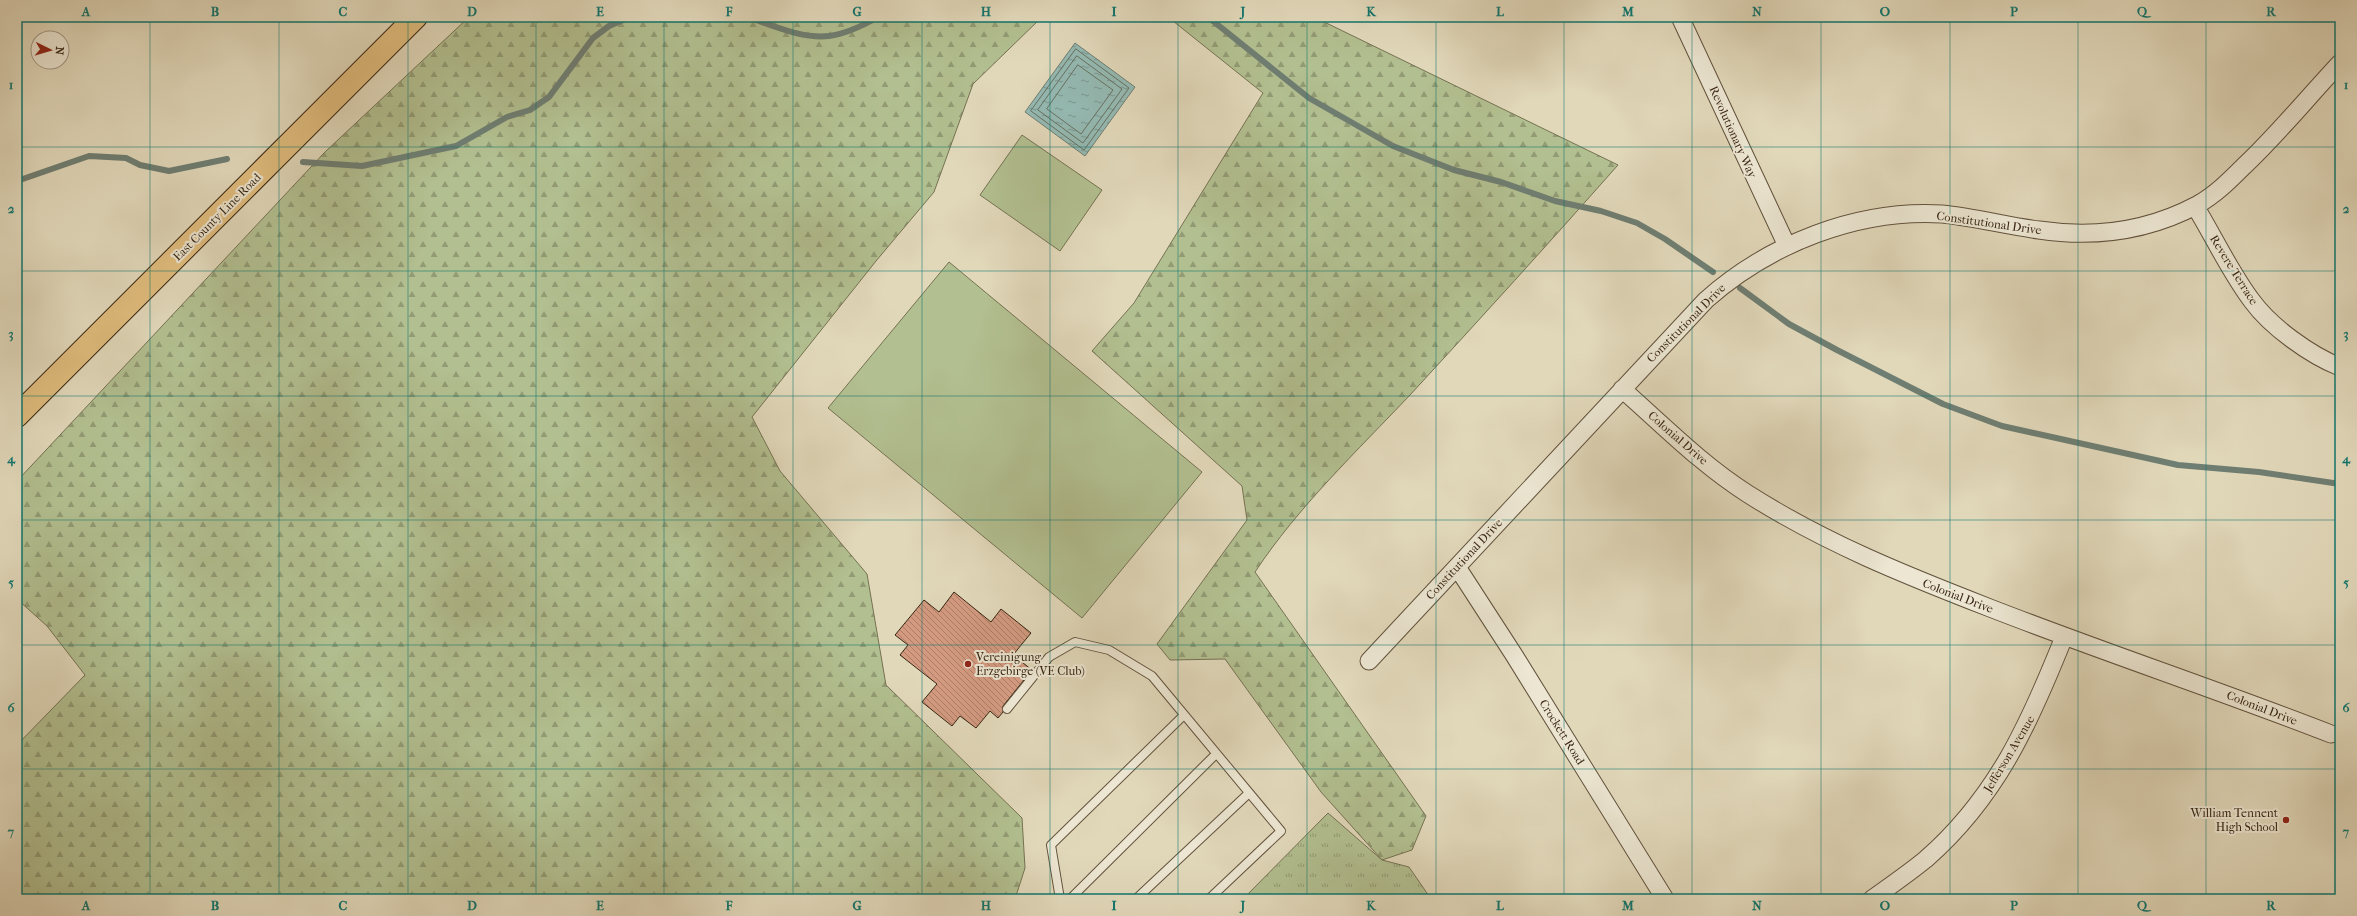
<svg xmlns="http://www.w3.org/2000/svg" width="2357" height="916" font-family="'IM FELL French Canon',serif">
	<defs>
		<pattern id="grass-tufts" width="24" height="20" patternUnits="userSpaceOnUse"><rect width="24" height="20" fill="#b2bf90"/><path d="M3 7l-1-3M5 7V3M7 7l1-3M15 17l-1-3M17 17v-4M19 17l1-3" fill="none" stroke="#929b74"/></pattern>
		<pattern id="forest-firs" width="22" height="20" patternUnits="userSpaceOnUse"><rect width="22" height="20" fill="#b2bf90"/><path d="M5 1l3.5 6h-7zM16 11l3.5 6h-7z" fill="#929b74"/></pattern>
		<pattern id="water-ripples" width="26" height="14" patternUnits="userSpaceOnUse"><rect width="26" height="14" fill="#94b9b2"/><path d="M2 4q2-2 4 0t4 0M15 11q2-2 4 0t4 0" fill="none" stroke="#7a9690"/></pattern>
		<pattern id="building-back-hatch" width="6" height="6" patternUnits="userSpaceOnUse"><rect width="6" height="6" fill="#d39a80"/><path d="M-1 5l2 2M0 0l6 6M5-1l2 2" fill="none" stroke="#ac7d68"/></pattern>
	</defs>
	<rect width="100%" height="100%" fill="#e1d8ba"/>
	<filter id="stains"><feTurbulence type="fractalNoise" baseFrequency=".005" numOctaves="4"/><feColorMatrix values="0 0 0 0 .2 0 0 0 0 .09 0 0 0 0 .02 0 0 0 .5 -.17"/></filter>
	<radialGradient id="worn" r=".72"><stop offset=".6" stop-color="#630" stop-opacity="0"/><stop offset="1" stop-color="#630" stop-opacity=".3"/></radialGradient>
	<path fill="url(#grass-tufts)" stroke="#757252" d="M 1328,813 L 1382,860 L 1409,867 L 1431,899 L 1243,899 Z"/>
	<path fill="url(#forest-firs)" stroke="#757252" d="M 469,17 L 1042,17 L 973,84 L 934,192 L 876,261 L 752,417 L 780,471 L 867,574 L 886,685 L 1022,818 L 1025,868 L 1015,899 L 17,899 L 17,745 L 85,675 L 47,626 L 17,599 L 17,481 L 325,152 Z
		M 1168,17 L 1314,17 L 1618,165 C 1550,242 1480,319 1410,395 C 1357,451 1298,507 1255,572 L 1426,816 L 1412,850 L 1382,860 L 1321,792 L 1225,659 L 1170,660 L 1157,644 L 1247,520 L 1242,486 L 1092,351 L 1134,303 L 1263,93 Z"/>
	<path fill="#b2bf90" stroke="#757252" d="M 1022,135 L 1102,190 L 1060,251 L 980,195 Z
		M 949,262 L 1202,472 L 1082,618 L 828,408 Z"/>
	<path fill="url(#water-ripples)" stroke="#6f7e72" d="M 1075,43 L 1135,87 L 1085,156 L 1025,112 Z"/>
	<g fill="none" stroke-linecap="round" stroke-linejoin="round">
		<path stroke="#667062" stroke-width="1" d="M 1076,49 L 1129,88 L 1084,150 L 1031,111 Z
			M 1077,56 L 1122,89 L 1083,143 L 1038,110 Z
			M 1078,65 L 1113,90 L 1081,134 L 1047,109 Z"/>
		<path stroke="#6f7e72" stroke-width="6" d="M 747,17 C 772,25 801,39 829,36 C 845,34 864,25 878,17
			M 1208,17 L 1309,98 L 1393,146 L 1454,170 L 1501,182 L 1555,201 L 1601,211 L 1637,223 L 1665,239 L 1713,272
			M 303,162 L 362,166 L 456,146 L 507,117 L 530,110 L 549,97 L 593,38 L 609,26 L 630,17
			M 17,181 L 89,156 L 126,158 L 140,165 L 169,171 L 227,159
			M 1740,288 L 1789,324 L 1837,350 L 1943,404 L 2002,426 L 2178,465 L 2259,472 L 2340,484"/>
	</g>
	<path fill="url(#building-back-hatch)" stroke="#382613" d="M 954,592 L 991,622 L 1001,609 L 1031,633 L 1013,655 L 1032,670 L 1003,706 L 1003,712 L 998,718 L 990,711 L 976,728 L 960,716 L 952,726 L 922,702 L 937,684 L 900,655 L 908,645 L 895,635 L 924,600 L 939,612 Z"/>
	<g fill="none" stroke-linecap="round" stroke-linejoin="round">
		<defs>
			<path id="lane" d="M 1007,709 L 1049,657 L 1075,642 L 1109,650 L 1152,676 L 1281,831 L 1209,899
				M 1060,899 L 1051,845 L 1184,715
				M 1070,899 L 1216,754
				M 1136,899 L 1249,793"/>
			<path id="street" d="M 1680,17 L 1787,246
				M 2195,206 C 2214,237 2230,272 2252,301 C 2271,327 2310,355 2340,367
				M 1622,389 C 1663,425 1702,465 1748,494 C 1825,543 1905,575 1990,608 C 2103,652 2218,690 2331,734
				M 1457,567 L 1514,655 L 1665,899
				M 1369,661 L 1706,300 C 1769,244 1857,209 1942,214 C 1974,217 2007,226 2039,230 C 2093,238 2148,231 2197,205 C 2215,195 2229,181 2244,166 C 2278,134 2308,97 2340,63
				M 1872,899 C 1890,886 1909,873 1926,859 C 1997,797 2030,722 2064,637"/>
			<path id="primary" d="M 17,416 L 416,17"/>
		</defs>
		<use href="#lane" stroke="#62523d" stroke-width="10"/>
		<use href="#street" stroke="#62523d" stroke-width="19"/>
		<use href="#primary" stroke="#382613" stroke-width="24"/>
		<use href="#lane" stroke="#ece6d2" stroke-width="8"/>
		<use href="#street" stroke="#ece6d2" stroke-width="17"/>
		<use href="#primary" stroke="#e0bc7d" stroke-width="22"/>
	</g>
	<path fill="none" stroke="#0f766e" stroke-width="1" stroke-opacity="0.55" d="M 150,17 L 150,899M 279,17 L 279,899M 408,17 L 408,899M 536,17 L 536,899M 664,17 L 664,899M 793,17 L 793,899M 922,17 L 922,899M 1050,17 L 1050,899M 1178,17 L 1178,899M 1307,17 L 1307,899M 1436,17 L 1436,899M 1564,17 L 1564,899M 1692,17 L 1692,899M 1821,17 L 1821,899M 1950,17 L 1950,899M 2078,17 L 2078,899M 2206,17 L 2206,899M 17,147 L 2340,147M 17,271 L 2340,271M 17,396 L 2340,396M 17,520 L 2340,520M 17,645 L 2340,645M 17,769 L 2340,769"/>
	<g fill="#8f2418" stroke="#ece6d2" stroke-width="1.5">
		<circle cx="968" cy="664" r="4"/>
		<circle cx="2286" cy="820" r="4"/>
	</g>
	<g text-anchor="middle" stroke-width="4" stroke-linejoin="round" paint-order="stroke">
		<g font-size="12" fill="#382613" stroke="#ece6d2">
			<text transform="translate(1733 132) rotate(66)" y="4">Revolutionary Way</text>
			<text transform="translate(217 217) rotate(-45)" y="4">East County Line Road</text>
			<text transform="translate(1989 223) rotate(8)" y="4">Constitutional Drive</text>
			<text transform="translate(2234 270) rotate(58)" y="4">Revere Terrace</text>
			<text transform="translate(1686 323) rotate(-45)" y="4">Constitutional Drive</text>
			<text transform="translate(1678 438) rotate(41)" y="4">Colonial Drive</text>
			<text transform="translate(1464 559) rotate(-47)" y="4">Constitutional Drive</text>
			<text transform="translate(1958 596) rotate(21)" y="4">Colonial Drive</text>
			<text transform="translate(2262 708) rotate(21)" y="4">Colonial Drive</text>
			<text transform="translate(1562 732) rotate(58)" y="4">Crockett Road</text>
			<text transform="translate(2009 754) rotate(-59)" y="4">Jefferson Avenue</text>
		</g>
		<g font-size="12" fill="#382613" stroke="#ece6d2" text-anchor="start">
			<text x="976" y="661">Vereinigung<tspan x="976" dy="14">Erzgebirge (VE Club)</tspan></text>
			<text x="2278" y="817" text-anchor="end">William Tennent<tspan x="2278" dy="14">High School</tspan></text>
		</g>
	</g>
	<rect width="2357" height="916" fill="none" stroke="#e1d8ba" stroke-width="44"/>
	<g transform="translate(50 50) rotate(95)"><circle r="19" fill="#ece6d2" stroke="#a49986"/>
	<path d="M0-3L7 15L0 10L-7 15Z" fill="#8f2418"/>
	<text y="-6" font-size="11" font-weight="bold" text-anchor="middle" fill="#382613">N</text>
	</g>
	<rect x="22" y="22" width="2313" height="872" fill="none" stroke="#0f766e" stroke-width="1.5"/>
	<g font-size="13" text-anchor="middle" font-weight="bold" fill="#0f766e">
		<text x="86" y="16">A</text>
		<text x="215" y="16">B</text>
		<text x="343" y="16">C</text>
		<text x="472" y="16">D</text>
		<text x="600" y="16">E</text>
		<text x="729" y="16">F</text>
		<text x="857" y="16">G</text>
		<text x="986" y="16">H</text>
		<text x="1114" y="16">I</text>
		<text x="1243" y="16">J</text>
		<text x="1371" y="16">K</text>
		<text x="1500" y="16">L</text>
		<text x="1628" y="16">M</text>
		<text x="1757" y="16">N</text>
		<text x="1885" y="16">O</text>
		<text x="2014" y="16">P</text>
		<text x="2142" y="16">Q</text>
		<text x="2271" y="16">R</text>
		<text x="11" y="89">1</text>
		<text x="2346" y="89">1</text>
		<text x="11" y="213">2</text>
		<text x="2346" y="213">2</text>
		<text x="11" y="338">3</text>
		<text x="2346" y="338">3</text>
		<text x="11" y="463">4</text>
		<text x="2346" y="463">4</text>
		<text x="11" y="587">5</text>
		<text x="2346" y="587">5</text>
		<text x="11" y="712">6</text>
		<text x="2346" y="712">6</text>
		<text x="11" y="836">7</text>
		<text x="2346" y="836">7</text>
		<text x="86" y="910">A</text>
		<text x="215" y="910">B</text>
		<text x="343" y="910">C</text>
		<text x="472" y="910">D</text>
		<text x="600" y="910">E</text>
		<text x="729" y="910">F</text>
		<text x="857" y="910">G</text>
		<text x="986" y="910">H</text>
		<text x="1114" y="910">I</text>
		<text x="1243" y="910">J</text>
		<text x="1371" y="910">K</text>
		<text x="1500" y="910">L</text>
		<text x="1628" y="910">M</text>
		<text x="1757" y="910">N</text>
		<text x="1885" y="910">O</text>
		<text x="2014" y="910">P</text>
		<text x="2142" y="910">Q</text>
		<text x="2271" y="910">R</text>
	</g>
	<rect width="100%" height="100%" filter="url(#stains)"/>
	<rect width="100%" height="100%" fill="url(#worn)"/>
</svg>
